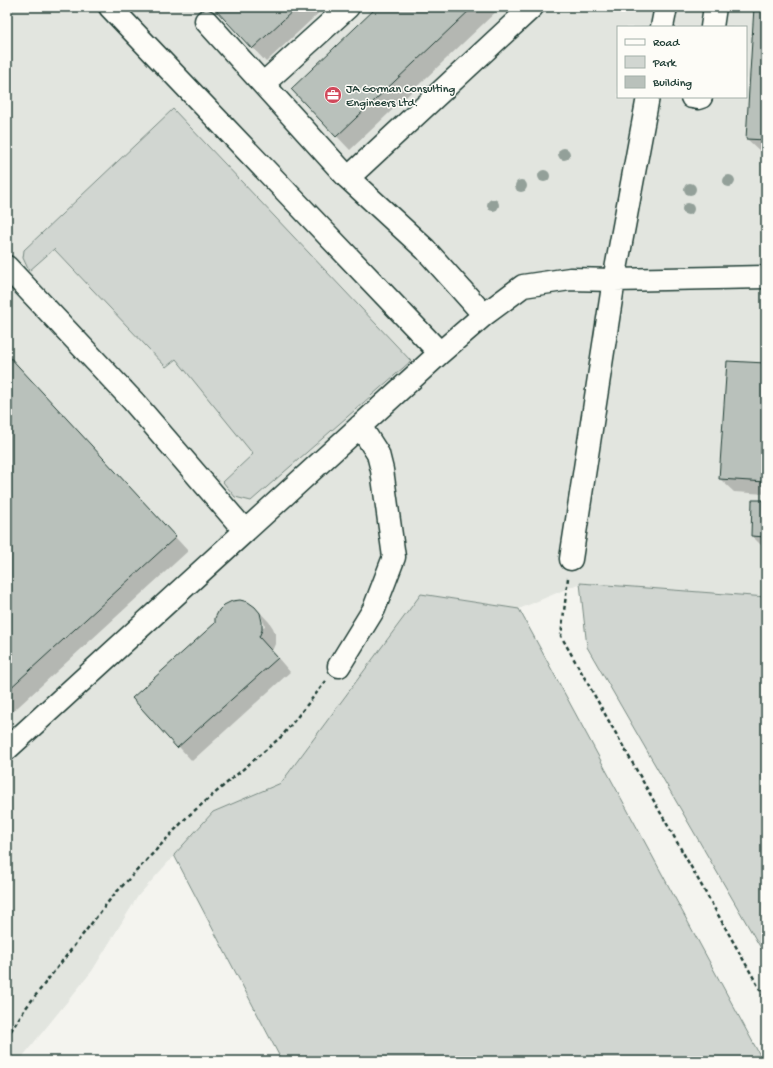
<svg xmlns="http://www.w3.org/2000/svg" width="773" height="1068" font-family="'Gochi Hand',sans-serif">
	<rect width="100%" height="100%" fill="#f4f4ef"/>
	<filter id="ink" filterUnits="userSpaceOnUse"><feTurbulence type="fractalNoise" baseFrequency=".025" numOctaves="2"/><feDisplacementMap in="SourceGraphic" scale="8" xChannelSelector="R" yChannelSelector="G"/><feConvolveMatrix kernelMatrix="1 2 1 2 8 2 1 2 1" color-interpolation-filters="sRGB"/></filter>
	<g filter="url(#ink)">
		<path fill="#e2e5df" fill-rule="evenodd" d="M 7,7 L 766,7 L 766,597 L 580,583 L 519,609 L 421,594 L 281,783 L 213,812 L 138,896 L 92,971 L 19,1061 L 7,1061 ZM 618,27 L 746,27 L 746,97 L 618,97 Z"/>
		<path fill="#d1d6d1" stroke="#788a82" d="M 173,109 L 411,361 L 251,501 L 235,497 L 223,482 L 253,454 L 176,359 L 166,367 L 54,249 L 29,271 L 23,258 L 24,250 Z
			M 580,583 L 766,597 L 766,957 L 587,647 Z
			M 421,594 L 519,609 L 763,1061 L 282,1061 L 174,855 L 213,812 L 281,783 Z"/>
		<path fill="#0003" fill-rule="evenodd" d="M 215,7 L 325,7 L 266,62 Z
			M 378,7 L 501,7 L 350,150 L 292,89 Z
			M 755,7 L 766,7 L 766,153 L 761,152 L 747,139 Z
			M 7,354 L 188,551 L 7,717 Z
			M 766,364 L 766,494 L 734,492 L 720,479 Z
			M 766,501 L 766,546 L 762,546 L 752,536 Z
			M 255,607 L 269,622 L 273,628 L 276,636 L 275,644 L 272,651 L 290,672 L 192,761 L 134,698 ZM 259,615 L 261,615 L 265,626 L 263,627 Z"/>
		<path fill="#b9c1bb" stroke="#1f3d34" d="M 213,7 L 297,7 L 252,49 Z
			M 377,7 L 473,7 L 336,137 L 291,89 Z
			M 754,7 L 766,7 L 766,140 L 746,139 Z
			M 7,354 L 176,537 L 7,691 Z
			M 727,361 L 766,363 L 766,482 L 719,479 Z
			M 752,500 L 766,500 L 766,537 L 751,536 Z
			M 240,600 L 248,602 L 255,607 L 260,613 L 262,622 L 262,630 L 259,637 L 278,658 L 177,748 L 132,698 L 215,623 L 215,618 L 219,610 L 224,605 L 232,601 Z"/>
		<g fill="none" stroke-linecap="round" stroke-linejoin="round">
			<defs>
				<path id="minor" d="M 110,7 L 440,353 L 484,315 L 523,286 L 570,279 L 614,280 L 766,277
					M 206,21 L 348,178 L 425,249 L 484,315
					M 662,27 L 666,7
					M 712,27 L 715,7
					M 263,84 L 348,7
					M 692,97 L 698,98 L 701,97
					M 348,178 L 532,7
					M 7,267 L 133,401 L 245,531
					M 571,559 L 614,280 L 648,97
					M 339,666 L 374,609 L 394,557 L 382,470 L 378,454 L 360,426
					M 7,749 L 440,353"/>
			</defs>
			<use href="#minor" stroke="#1f3d34" stroke-width="25"/>
			<path stroke="#1f3d34" stroke-width="2.5" stroke-dasharray="4 3" stroke-linecap="butt" d="M 568,578 L 561,636 L 766,1000
				M 7,1037 L 25,1009 L 112,897 L 187,817 L 282,736 L 327,680"/>
			<use href="#minor" stroke="#fdfcf7" stroke-width="22"/>
		</g>
		<g fill="#93a099">
			<circle cx="564" cy="154" r="6"/>
			<circle cx="544" cy="176" r="6"/>
			<circle cx="729" cy="181" r="6"/>
			<circle cx="521" cy="186" r="6"/>
			<circle cx="690" cy="189" r="6"/>
			<circle cx="493" cy="205" r="6"/>
			<circle cx="688" cy="209" r="6"/>
		</g>
	</g>
	<defs>
		<symbol id="office-disc" viewBox="-11 -11 22 22"><circle r="9.5" fill="#d1495b" stroke="#fdfcf7"/><path d="M-6-3h4V-5.5h4V-3h4V5H-6ZM-1-4.5V-3h2v-1.5ZM-6 0V1H6V0Z" fill="#fff"/></symbol>
	</defs>
	<g fill-rule="evenodd">
		<use href="#office-disc" x="323" y="85" width="20" height="20"/>
	</g>
	<g text-anchor="middle" stroke-width="3" stroke-linejoin="round" paint-order="stroke">
		<g font-size="12" fill="#1f3d34" stroke="#fdfcf7" text-anchor="start">
			<text x="346" y="92">JA Gorman Consulting<tspan x="346" dy="14">Engineers Ltd.</tspan></text>
		</g>
	</g>
	<rect width="773" height="1068" fill="none" stroke="#fdfcf7" stroke-width="24"/>
	<rect x="12" y="12" width="749" height="1044" fill="none" stroke="#1f3d34" stroke-width="1.5" filter="url(#ink)"/>
	<rect x="617" y="26" width="130" height="72" fill="#fdfcf7" stroke="#a4b0a9"/>
	<rect x="625" y="39" width="20" height="6" fill="#fdfcf7" stroke="#a4b0a9"/>
	<text x="653" y="46" font-size="12" fill="#1f3d34">Road</text>
	<rect x="625" y="56" width="20" height="12" fill="#d1d6d1" stroke="#a4b0a9"/>
	<text x="653" y="66" font-size="12" fill="#1f3d34">Park</text>
	<rect x="625" y="76" width="20" height="12" fill="#b9c1bb" stroke="#a4b0a9"/>
	<text x="653" y="86" font-size="12" fill="#1f3d34">Building</text>
</svg>
